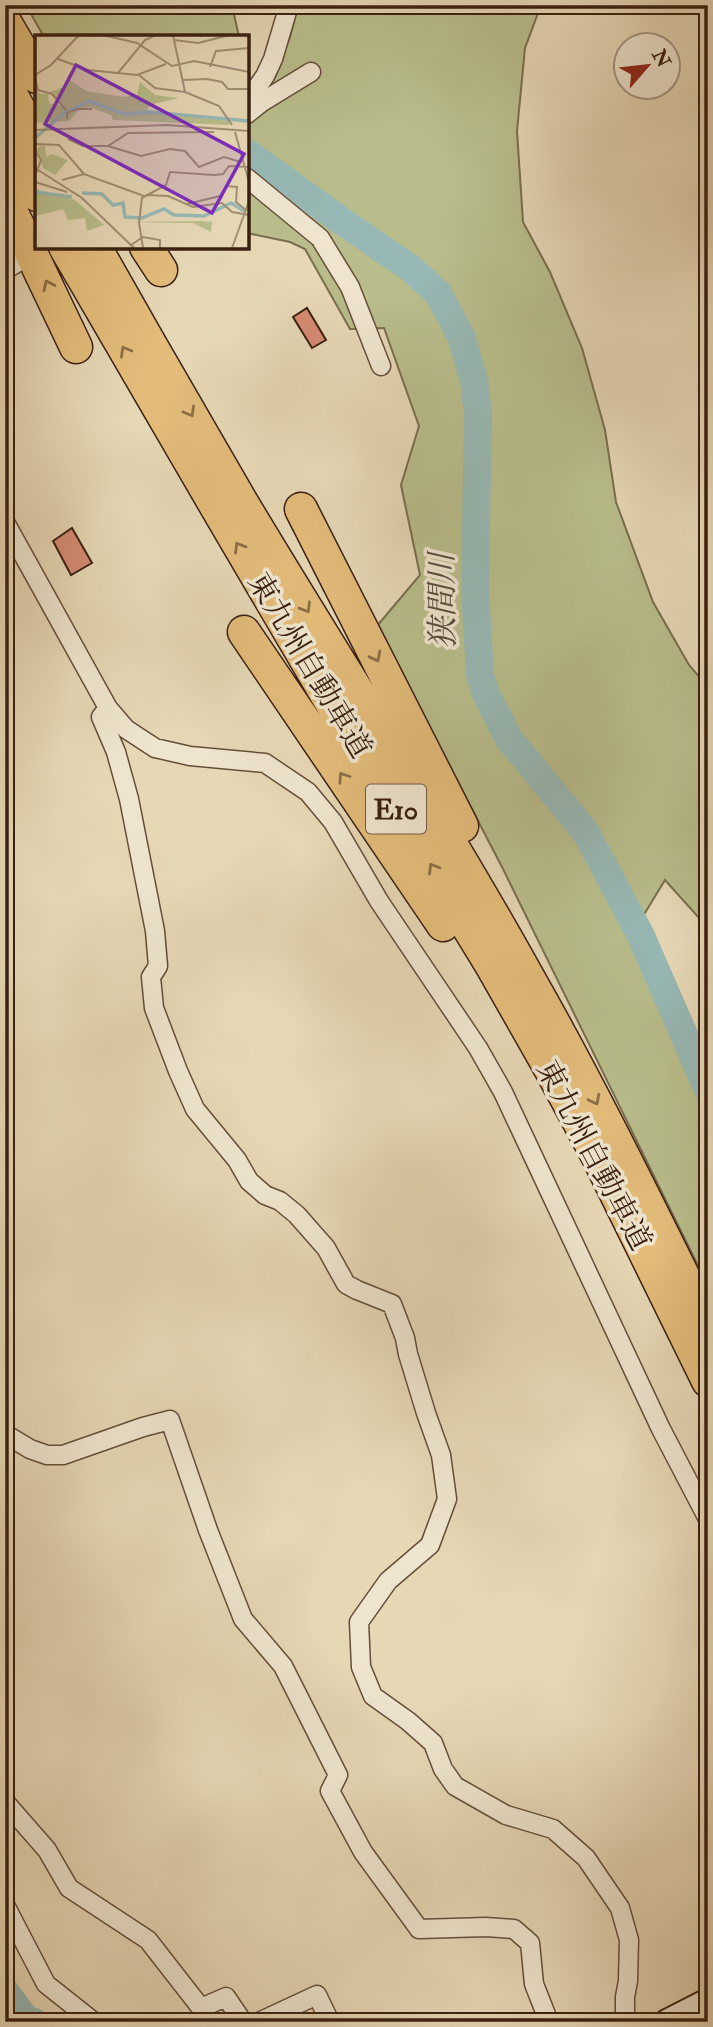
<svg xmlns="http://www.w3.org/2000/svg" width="713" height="2027" font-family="'IM FELL Double Pica','Noto Serif JP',serif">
	<rect width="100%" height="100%" fill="#e6d7b5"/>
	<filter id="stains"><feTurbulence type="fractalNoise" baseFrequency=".00286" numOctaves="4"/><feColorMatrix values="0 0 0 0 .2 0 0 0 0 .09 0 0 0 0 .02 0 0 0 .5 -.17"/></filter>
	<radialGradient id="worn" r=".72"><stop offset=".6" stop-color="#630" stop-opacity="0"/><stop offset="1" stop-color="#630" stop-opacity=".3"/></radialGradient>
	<path fill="#b8bd8b" stroke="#796e4e" stroke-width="2" d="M 26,5 L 232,5 L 239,37 L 44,37 Z
		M 298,5 L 465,5 L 469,9 L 479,5 L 541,5 L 525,48 L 517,131 L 523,222 L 550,272 L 582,348 L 605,430 L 616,502 L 653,602 L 689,665 L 708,687 L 708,928 L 665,880 L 631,936 L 708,1121 L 708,1286 L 503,869 L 377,626 L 420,575 L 401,485 L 419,426 L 384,328 L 350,329 L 305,249 L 290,242 L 247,233 L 247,67 L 259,113 L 290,37 Z"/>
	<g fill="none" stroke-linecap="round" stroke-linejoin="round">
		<path stroke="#97b8b4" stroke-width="28" d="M 247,153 L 346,224 L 409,267 L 438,293 L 461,336 L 474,381 L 478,413 L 475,591 L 480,675 L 486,694 L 509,739 L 585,831 L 641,936 L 708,1090
			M 5,1991 L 25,2018 L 34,2022"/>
	</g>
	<path fill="#d58b73" stroke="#3a2010" stroke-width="2" d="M 307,308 L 326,340 L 312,348 L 293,317 Z
		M 72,528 L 92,563 L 71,575 L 53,541 Z"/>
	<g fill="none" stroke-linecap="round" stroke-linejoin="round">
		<defs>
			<path id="street" d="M 247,102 L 265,76 L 273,59 L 289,5
				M 247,114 L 262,102 L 311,72
				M 247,178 L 320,238 L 350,287 L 381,366
				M 5,270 L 20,261
				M 5,522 L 108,708 L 126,729 L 155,748 L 190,756 L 265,763 L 308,792 L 333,822 L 379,901 L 478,1048 L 503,1092 L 661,1429 L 708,1519
				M 108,708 L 101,717 L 116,752 L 129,799 L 155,931 L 158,966 L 151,977 L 154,1008 L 178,1071 L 195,1109 L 237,1160 L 249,1181 L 265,1195 L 280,1201 L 297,1215 L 326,1248 L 346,1284 L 357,1290 L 392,1304 L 405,1338 L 408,1354 L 426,1413 L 441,1455 L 447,1499 L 430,1545 L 388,1581 L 359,1622 L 361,1667 L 373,1696 L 408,1721 L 433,1743 L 443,1769 L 455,1786 L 506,1815 L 553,1829 L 586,1858 L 620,1908 L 629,1940 L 628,1981 L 625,1997 L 625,2022
				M 5,1434 L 30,1449 L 47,1455 L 63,1455 L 143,1427 L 170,1420 L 208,1530 L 243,1619 L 283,1666 L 338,1775 L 330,1791 L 363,1852 L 419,1929 L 486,1927 L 514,1929 L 530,1943 L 534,1984 L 549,2022
				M 5,1802 L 47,1850 L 69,1888 L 148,1940 L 201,2008 L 226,1997 L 243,2022
				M 5,1905 L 46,1984 L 94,2022
				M 259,2022 L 317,1995 L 330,2022"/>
			<path id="secondary" d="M 667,2022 L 708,2001"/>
			<path id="highway" d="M 5,22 L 37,77
				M 5,83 L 37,142
				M 5,138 L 37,195
				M 5,198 L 76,347
				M 65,247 L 221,515 L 333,706 L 493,968 L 551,1070 L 598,1157 L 708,1381
				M 95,247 C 143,332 192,417 241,501 C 336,660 438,815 528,977 C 593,1091 650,1209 708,1326
				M 146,247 L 161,270
				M 301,509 L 462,826
				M 244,632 L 443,925"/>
		</defs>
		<use href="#street" stroke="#654e39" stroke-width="21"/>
		<use href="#secondary" stroke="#3a2010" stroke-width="28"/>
		<use href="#highway" stroke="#3a2010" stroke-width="35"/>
		<use href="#street" stroke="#efe5cf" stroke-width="18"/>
		<use href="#secondary" stroke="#efe5cf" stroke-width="24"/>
		<use href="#highway" stroke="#e3bc7a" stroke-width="32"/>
	</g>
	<defs><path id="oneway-chevron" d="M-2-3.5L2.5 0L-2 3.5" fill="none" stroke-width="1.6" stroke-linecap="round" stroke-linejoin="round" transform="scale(1.75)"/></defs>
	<g stroke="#8e6e45">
		<use href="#oneway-chevron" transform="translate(48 285) rotate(-115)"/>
		<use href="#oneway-chevron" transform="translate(125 351) rotate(-120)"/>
		<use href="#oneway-chevron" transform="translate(190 412) rotate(60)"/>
		<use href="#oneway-chevron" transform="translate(239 547) rotate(-121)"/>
		<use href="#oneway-chevron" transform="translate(306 608) rotate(59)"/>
		<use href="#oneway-chevron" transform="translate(376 657) rotate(63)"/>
		<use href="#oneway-chevron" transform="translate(343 777) rotate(-124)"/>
		<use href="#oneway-chevron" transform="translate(433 868) rotate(-121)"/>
		<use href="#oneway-chevron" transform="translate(595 1100) rotate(63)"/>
	</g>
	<g text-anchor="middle" stroke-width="7" stroke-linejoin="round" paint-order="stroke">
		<rect fill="#efe5cf" stroke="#705b49" stroke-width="2" x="366" y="784.5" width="60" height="49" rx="5"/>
		<g font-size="28" font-weight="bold" fill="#3a2010">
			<text x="396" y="819">E10</text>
		</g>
		<g font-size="30" fill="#3a2010" stroke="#efe5cf">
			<text transform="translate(310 665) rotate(59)" y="10">東九州自動車道</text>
			<text transform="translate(594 1155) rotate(62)" y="10">東九州自動車道</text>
		</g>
		<g font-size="32" font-style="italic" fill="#564e41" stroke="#efe5cf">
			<text transform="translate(442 601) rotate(-91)" y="11">狭間川</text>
		</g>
	</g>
	<g transform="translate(35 35)">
		<rect width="214" height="214" fill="#e6d7b5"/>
		<path d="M 32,43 L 51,56 L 88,62 L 102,60 L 105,47 L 120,60 L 144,63 L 118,69 L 112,73 L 115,78 L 194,86 L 194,90 L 78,85 L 76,80 L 54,72 L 44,75 L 34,86 L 0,88 L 0,49 L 5,59 L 13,59 L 14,68 L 30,72 L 15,57 L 31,51 ZM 6,110 L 10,111 L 11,122 L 17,119 L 33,125 L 20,140 L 8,133 L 2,114 ZM 0,154 L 40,165 L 69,190 L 52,196 L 50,183 L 33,185 L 28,174 L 0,181 ZM 167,186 L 177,187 L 176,197 L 158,188 L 88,187 Z" fill="#b8bd8b"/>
		<path fill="none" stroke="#97b8b4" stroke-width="3.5" d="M 0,103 L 28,79 L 54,66 L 89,79 L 115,77 L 214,86M 0,157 L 37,162M 47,158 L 67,159 L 78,170 L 88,168 L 90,182 L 107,183 L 129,174 L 139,180 L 169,181 L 196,168 L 211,177"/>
		<path fill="none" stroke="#a18e73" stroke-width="2" d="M 68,0 L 102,8 L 137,31 L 159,26 L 214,37M 138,0 L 150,57 L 184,71 L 197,90M 139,5 L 163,8 L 195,0M 23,24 L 53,35 L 102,40 L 131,29M 175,32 L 181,16 L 214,13M 83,38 L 110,5 L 121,0M 0,40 L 16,30 L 44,0M 104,40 L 120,53 L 150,57M 0,43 L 3,55 L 17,59 L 31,75M 147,45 L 172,44 L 187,47 L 193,54 L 214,54M 32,84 L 32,78 L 42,74 L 57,74M 0,95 L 132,90 L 214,96M 200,97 L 214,147M 33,104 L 48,111 L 73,111 L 93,98 L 179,97M 0,109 L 24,110 L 49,139M 73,111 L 106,121 L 135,114 L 150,116 L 164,132 L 189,122 L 206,127M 0,115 L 6,125 L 0,141M 0,133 L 47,163 L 99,213M 27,145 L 49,139 L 109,161M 0,147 L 32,157M 111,160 L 133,161 L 158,172 L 187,168 L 197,177 L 214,180M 152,169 L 185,161 L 192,151 L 202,152 L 201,167 L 211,175M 96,210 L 108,202 L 125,205 L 125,213M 108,213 L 104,188 L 107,163 L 131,150 L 135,137 L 179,140 L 188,139 L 194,131 L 214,132M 197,213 L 214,166"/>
		<path fill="#7b2cbf" fill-opacity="0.15" stroke="#7b2cbf" stroke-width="3.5" d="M 41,30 L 209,119 L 177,178 L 10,89 Z"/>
		<rect width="214" height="214" fill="none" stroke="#3a2010" stroke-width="3.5"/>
	</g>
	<rect width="713" height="2027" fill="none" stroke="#e6d7b5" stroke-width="28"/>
	<rect x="7" y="7" width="699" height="2013" fill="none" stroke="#3a2010" stroke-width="3.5"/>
	<rect x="14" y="14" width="685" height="1999" fill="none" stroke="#3a2010" stroke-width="2"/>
	<g transform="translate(647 66) rotate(62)"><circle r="33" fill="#efe5cf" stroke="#a79683" stroke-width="2"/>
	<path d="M0-5L12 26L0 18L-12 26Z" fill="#8f2418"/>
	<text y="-10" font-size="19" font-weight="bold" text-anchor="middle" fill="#3a2010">N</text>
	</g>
	<rect width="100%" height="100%" filter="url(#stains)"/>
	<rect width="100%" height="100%" fill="url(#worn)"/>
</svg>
